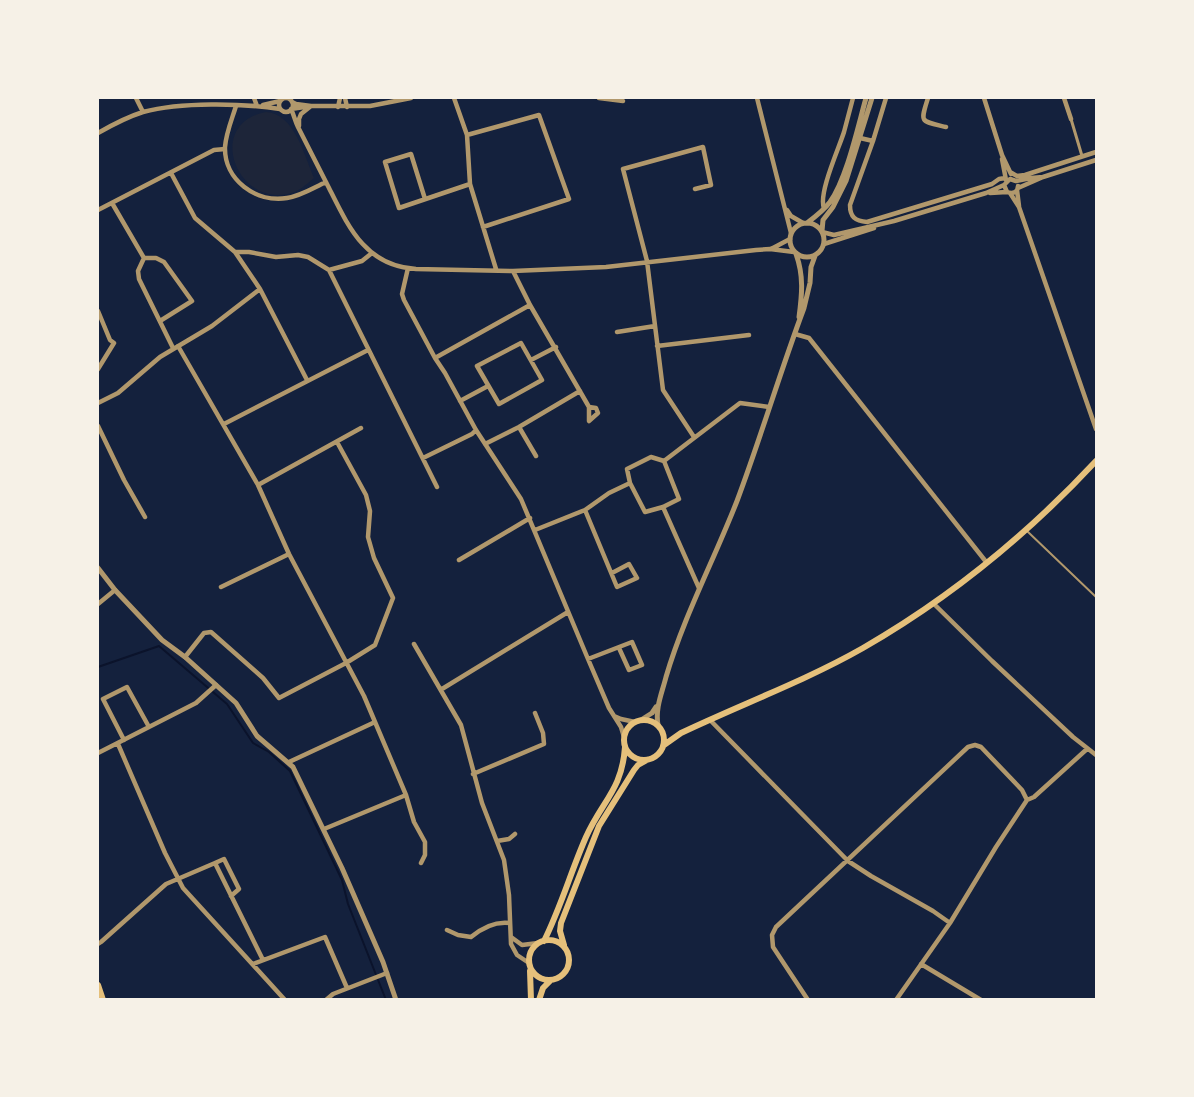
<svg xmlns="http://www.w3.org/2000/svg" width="1194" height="1097" font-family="'Open Sans',sans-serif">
	<rect width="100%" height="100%" fill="#14213d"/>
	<path fill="#1d2539" d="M 266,112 C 295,114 304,155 314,178 C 306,185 298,192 288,194 C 236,205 205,124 266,112 Z"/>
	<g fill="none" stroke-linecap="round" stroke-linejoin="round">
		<path stroke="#0b132b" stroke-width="2" d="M 98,667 L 159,646 L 227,704 L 253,743 L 269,752 L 290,771 L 342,880 L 348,904 L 386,1000"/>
		<path stroke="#b1986c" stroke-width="2" d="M 1027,531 L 1096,597"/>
		<path stroke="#b1986c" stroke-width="3" d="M 1071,119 L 1082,156"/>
		<path stroke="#b1986c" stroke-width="4.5" d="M279 105a7 7 0 1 1 14 0a7 7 0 1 1-14 0Z
			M 136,98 L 143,112
			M 254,98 L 257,106
			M 345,98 L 347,107
			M 454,98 L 467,135 L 470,184 L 496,269
			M 599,98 L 623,101
			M 757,98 L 791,233
			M 886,98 L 873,141 L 850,205 C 850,217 855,221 867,222 L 992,184 L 999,179 L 1005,178
			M 928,98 C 920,123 920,121 946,127
			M 984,98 L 1002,155 L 1011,174
			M 1064,98 L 1071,119
			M 292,102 L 296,104 L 311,106 L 291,109 C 294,115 295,121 298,127 C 308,147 319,168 329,188 C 349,228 366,266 416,269 L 513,271 L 606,267 L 756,250 L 770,249 L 794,252
			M 263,105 L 280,101
			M 236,106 C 232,119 226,133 225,147 C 224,180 256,203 287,198 C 301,196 313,188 326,182
			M 338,107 L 340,98
			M 299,126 L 299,119 L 301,114 L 311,106 L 370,106 L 411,98
			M 98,133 C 112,125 127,117 143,112 C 181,102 241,103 280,109
			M 467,135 L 539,115 L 569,199 L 483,227
			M 860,138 L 873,141
			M 1002,159 L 1006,180
			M 1010,172 L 1017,176 L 1025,175 L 1096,152
			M 171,173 L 195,218 L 235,252 L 260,289 L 307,380
			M 1004,185 L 1007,192 C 1012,194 1018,193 1018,186
			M 1018,188 L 1043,177 L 1096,160
			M 1017,190 L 1019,206
			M 990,193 L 1007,192
			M 1010,193 L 1019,207 L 1096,429
			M 425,199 L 411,154 L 385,162 L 399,208 L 470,184
			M 112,203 L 144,258 L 138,271 L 139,279 L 173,348
			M 824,208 C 818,194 839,148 844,132 C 847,121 850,109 853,98
			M 98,210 L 214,150 L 225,149
			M 787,210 L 791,216 L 803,223
			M 822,232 L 834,235 L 894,221 L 986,193 L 1004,185 L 1010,179 L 1016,181 L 1031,178 L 1043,177
			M 824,244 L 874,228
			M 771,249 L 790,239
			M 235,252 L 249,252 L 276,257 L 298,255 L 308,257 L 329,270 L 362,261 L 372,253
			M 144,258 L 156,258 L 164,262 L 192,301 L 160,321
			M 408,268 L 402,294 L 404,300 L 435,358 L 445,373 L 476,430 L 521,499 L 588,659 L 609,708 L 621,727 L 624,737
			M 329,270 L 437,487
			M 513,271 L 530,305 L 589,407
			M 98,311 L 110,340 L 114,343 L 98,369
			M 617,332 L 655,326
			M 795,334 L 809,338 L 987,563
			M 521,343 L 542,380 L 499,404 L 477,366 Z
			M 178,346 L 258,485 L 289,554 L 364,696 L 406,795 L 414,822 L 425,842 L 425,855 L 421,863
			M 657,346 L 749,335
			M 435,358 L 530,305
			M 531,360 L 556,347
			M 460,401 L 488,386
			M 98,403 L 118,393 L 160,357 L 212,326 L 260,289
			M 589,407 L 596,408 L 598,413 L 589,421 Z
			M 224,424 L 368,350
			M 98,426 L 124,480 L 145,517
			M 519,427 L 536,456
			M 694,437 L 663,390 L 647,261 L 623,169 L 703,147 L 711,185 L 695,189
			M 485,444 L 519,427 L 580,391
			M 651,457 L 664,461 L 679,499 L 663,507 L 645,512 L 630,483 L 627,469 Z
			M 423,458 L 472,434 L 476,430
			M 664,461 L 740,403 L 769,407
			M 258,485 L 361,428
			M 663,507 L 699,588
			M 585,510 L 617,587 L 637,578 L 629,564 L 612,573
			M 535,530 L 585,510 L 609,493 L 630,483
			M 459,560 L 530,518
			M 221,587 L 289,554
			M 98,604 L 115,590
			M 934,604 L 992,661 L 1073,737 L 1096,755
			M 414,644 L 461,725 L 482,803 L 504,860 L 509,895 L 511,944 L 517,955 L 529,963
			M 185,657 L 204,633 L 211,632 L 263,678 L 279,698 L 346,663 L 375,645 L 393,598 L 374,558 L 368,537 L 370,511 L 366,495 L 337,442
			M 588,659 L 632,642 L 642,665 L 629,670 L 619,648
			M 442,689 L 568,612
			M 614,716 L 621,719 L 635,722
			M 710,720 L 848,861 L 871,876 L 933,911 L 950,923 L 996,847 L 1027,800 L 1034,797 L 1087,749
			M 124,740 L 103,699 L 127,687 L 149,727
			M 118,744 L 165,853 L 183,888 L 285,1000
			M 98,753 L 196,703 L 216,685
			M 289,762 L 375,722
			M 473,774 L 544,744 L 543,733 L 535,713
			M 324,829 L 406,795
			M 497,841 L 509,839 L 515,834
			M 215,863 L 224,859 L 239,889 L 231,896
			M 447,930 L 458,935 L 471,937 C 483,927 495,921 510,923
			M 511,937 L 522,945 L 538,943
			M 98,944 L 101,942 L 166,884 L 215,863 L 263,960
			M 253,964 L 325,937 L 347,988
			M 921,964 L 981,1000
			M 326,1000 L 333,994 L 387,973
			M 808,1000 L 773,947 L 772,935 L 776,927 L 968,747 L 975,745 L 981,747 L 1022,790 L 1027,800
			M 896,1000 L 950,923"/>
		<path stroke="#b1986c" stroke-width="5" d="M790 240a17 17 0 1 1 34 0a17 17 0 1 1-34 0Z
			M 807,223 C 815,217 824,210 830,202 C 847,178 858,126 866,98
			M 822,231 L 823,220 L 833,207 L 846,181 L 872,98
			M 796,254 C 804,276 802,295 799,317
			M 98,568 L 115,590 L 162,640 L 185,657 L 236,703 L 257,736 L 293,767 L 342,868 L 383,962 L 396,1000
			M 641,720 L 652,713 L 656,707
			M 658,725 C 655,708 662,693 666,677 C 684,616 714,560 737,501 C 761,437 780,372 804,308 L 810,283 L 811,267 L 815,256"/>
		<path stroke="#e5c07b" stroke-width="6" d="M624 740a20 20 0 1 1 40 0a20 20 0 1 1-40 0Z
			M 664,745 L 681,733 C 742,704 805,681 863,648 C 950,598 1028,534 1096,461
			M529 960a20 20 0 1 1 40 0a20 20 0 1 1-40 0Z
			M 544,941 C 561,907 571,871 586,837 C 602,801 622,790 625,747
			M 564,945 L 560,931 L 561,923 L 599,826 L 634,770 L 638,765 L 647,760
			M 530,971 L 531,1000
			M 98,985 L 103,1000
			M 539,1000 L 543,988 L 550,981"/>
	</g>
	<rect width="1194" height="1097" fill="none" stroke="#f6f1e7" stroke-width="198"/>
</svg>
